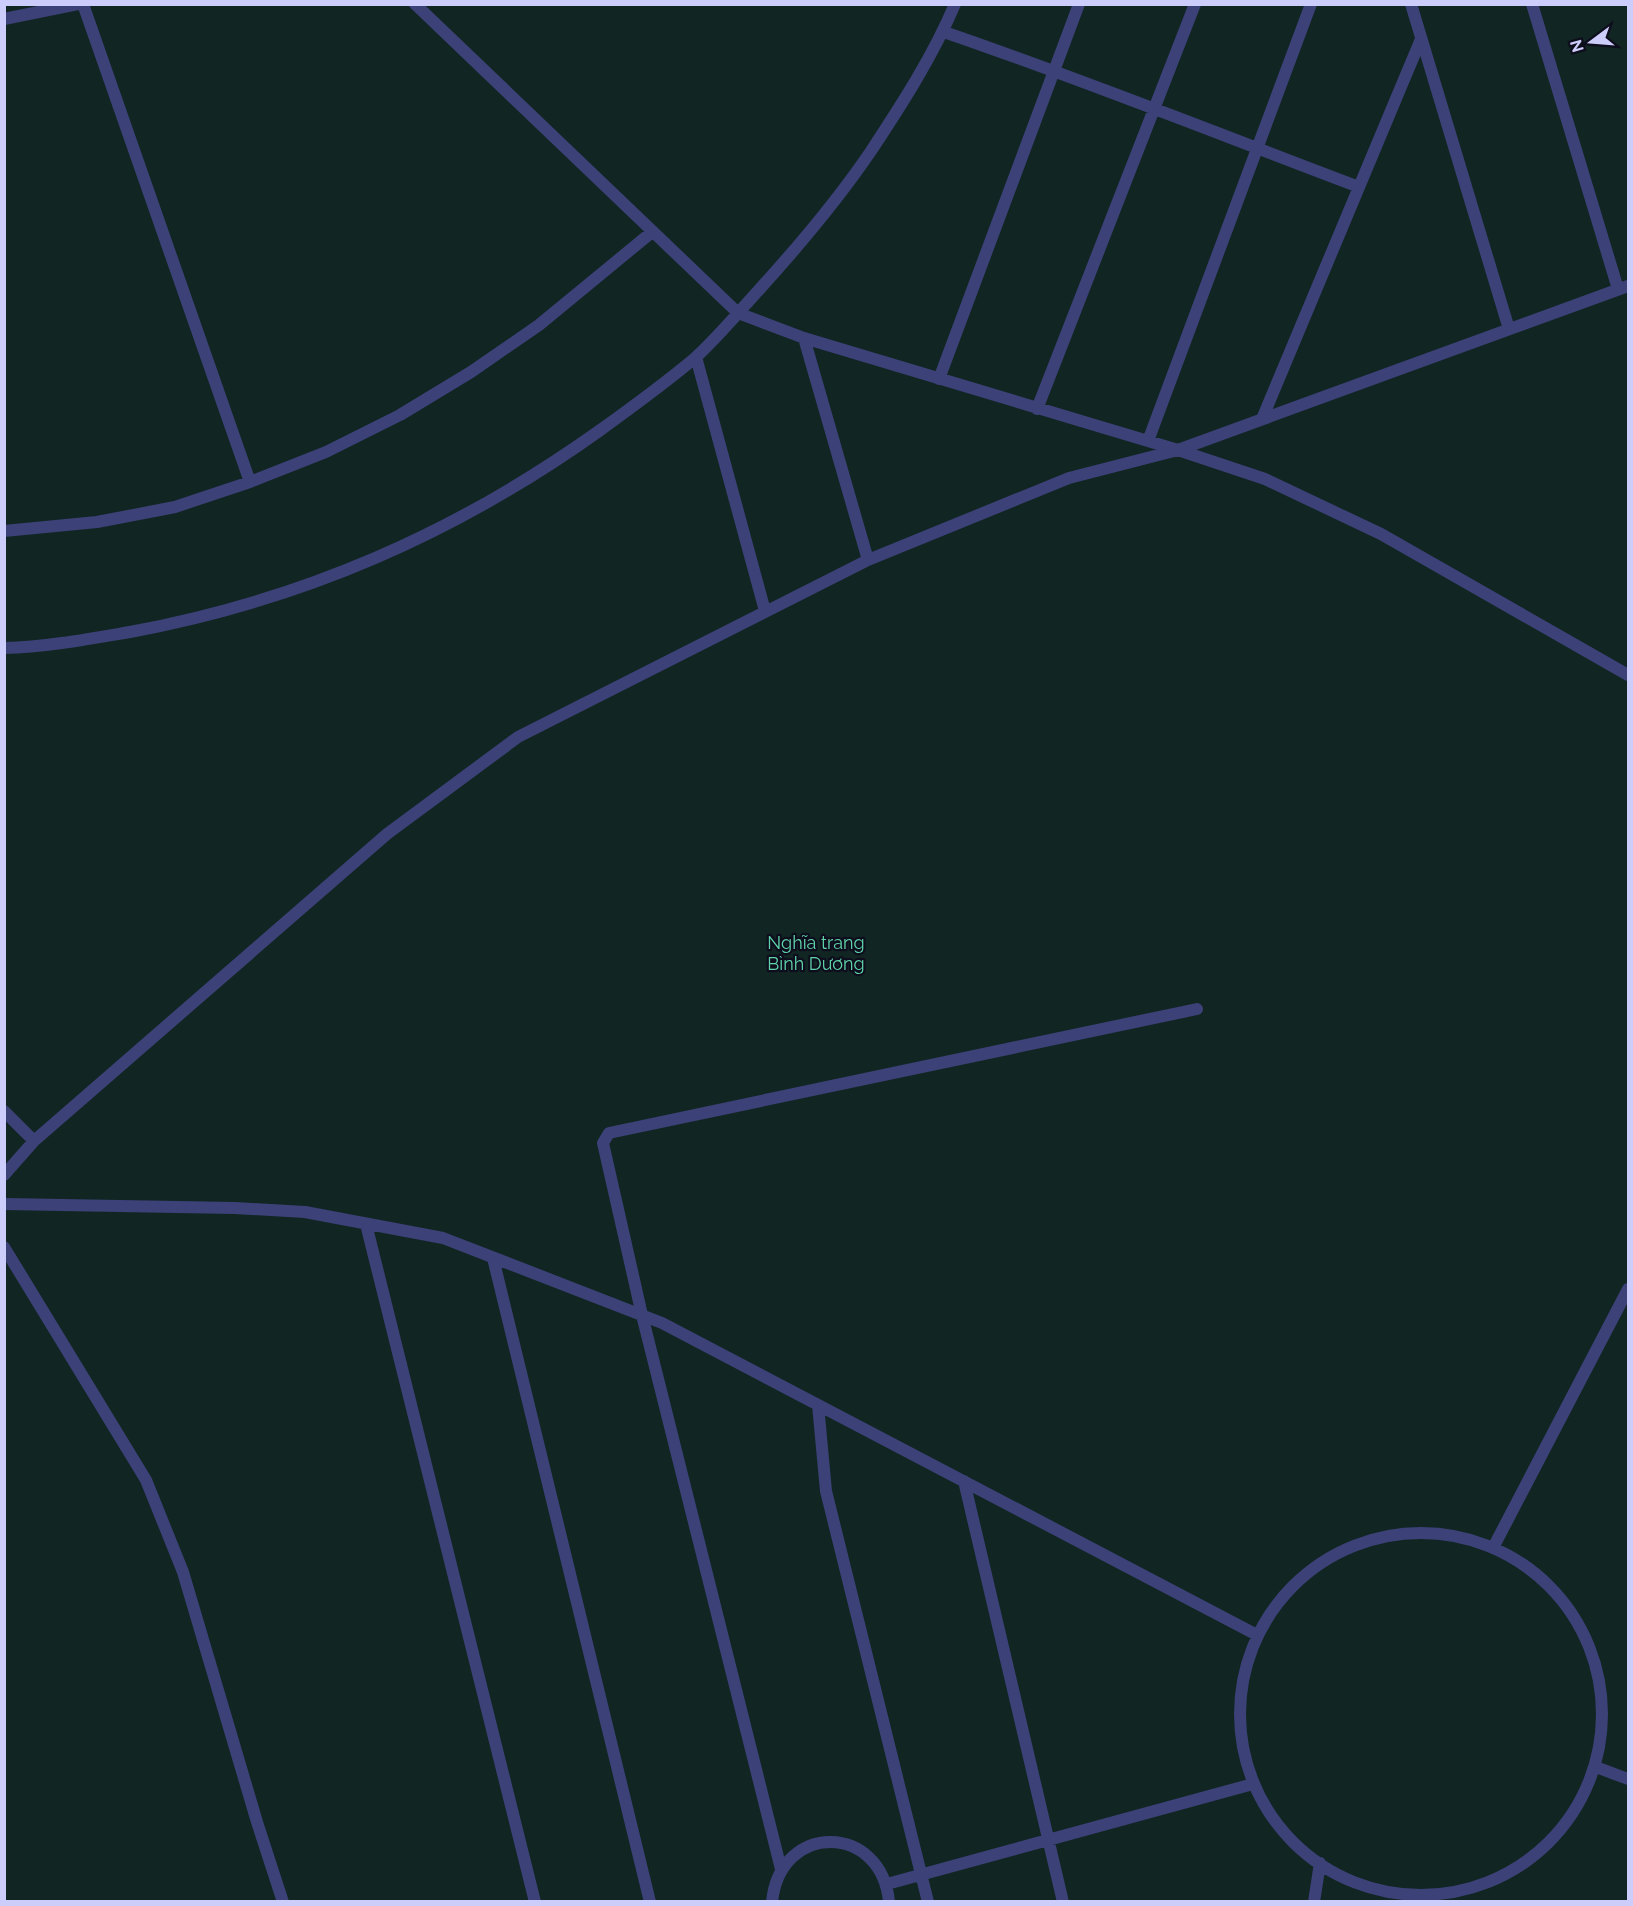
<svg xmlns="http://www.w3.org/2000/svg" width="1633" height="1906" font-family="Raleway,sans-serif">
	<rect width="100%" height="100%" fill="#0e0d1d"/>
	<path fill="#112623" d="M 5,5 L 1628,5 L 1628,1901 L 5,1901 Z"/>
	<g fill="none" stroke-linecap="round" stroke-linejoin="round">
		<path stroke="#3c4178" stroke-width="12" d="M 83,4 L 250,482
			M 415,4 L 738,313 L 804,338 L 1178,450 L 1265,479 L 1381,534 L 1628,675
			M 1411,4 L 1509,329
			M 1532,4 L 1618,289
			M 4,19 L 78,4
			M 944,32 C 1084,80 1221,135 1359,187
			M 804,338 L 868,560
			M 696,357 L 765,611
			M 939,379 L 1079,4
			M 1037,409 L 1195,4
			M 1262,419 L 1421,39
			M 1148,441 L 1311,4
			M 4,531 L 97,522 L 175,507 L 250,482 L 326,452 L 400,415 L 471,372 L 539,325 L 652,232
			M 4,648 C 46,647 89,639 130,632 C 303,600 456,533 599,431 C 631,408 664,384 695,358 C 717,338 737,314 757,292 C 798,247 837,201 871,151 C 902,104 933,56 955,4
			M 4,1111 L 34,1141
			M 4,1175 L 34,1141 L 387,834 L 518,737 L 868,560 L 1069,478 L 1178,450 L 1628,286
			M 4,1204 L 235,1208 L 305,1212 L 443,1238 L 662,1323 L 1257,1635
			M 366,1224 L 535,1902
			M 4,1247 L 146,1480 L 183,1572 L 257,1822 L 283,1902
			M 493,1258 L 650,1902
			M 818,1405 L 826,1491 L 928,1902
			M 964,1481 L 1063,1902
			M1240 1714a181 181 0 1 1 362 0a181 181 0 1 1-362 0Z
			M 1494,1546 L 1628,1289
			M 1596,1767 L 1628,1779
			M 781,1869 L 642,1315 L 603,1143 L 609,1133 L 1197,1009
			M 887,1884 L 1253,1784
			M 772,1902 C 780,1821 882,1823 889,1902
			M 1314,1902 L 1320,1863"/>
	</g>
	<g text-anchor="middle" stroke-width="4.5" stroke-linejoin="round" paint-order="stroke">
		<g font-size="18" fill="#5fd4a9" stroke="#0e0d1d">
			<text x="816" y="949">Nghĩa trang<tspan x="816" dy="21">Bình Dương</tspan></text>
		</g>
	</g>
	<rect width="1633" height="1906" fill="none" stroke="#cdcdfb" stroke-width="12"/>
	<g transform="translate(1591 42) rotate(254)" stroke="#0e0d1d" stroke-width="4.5" paint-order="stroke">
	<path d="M0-4.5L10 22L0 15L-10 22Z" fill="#cdcdfb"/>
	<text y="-9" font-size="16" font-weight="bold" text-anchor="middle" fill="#cdcdfb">N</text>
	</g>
</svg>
